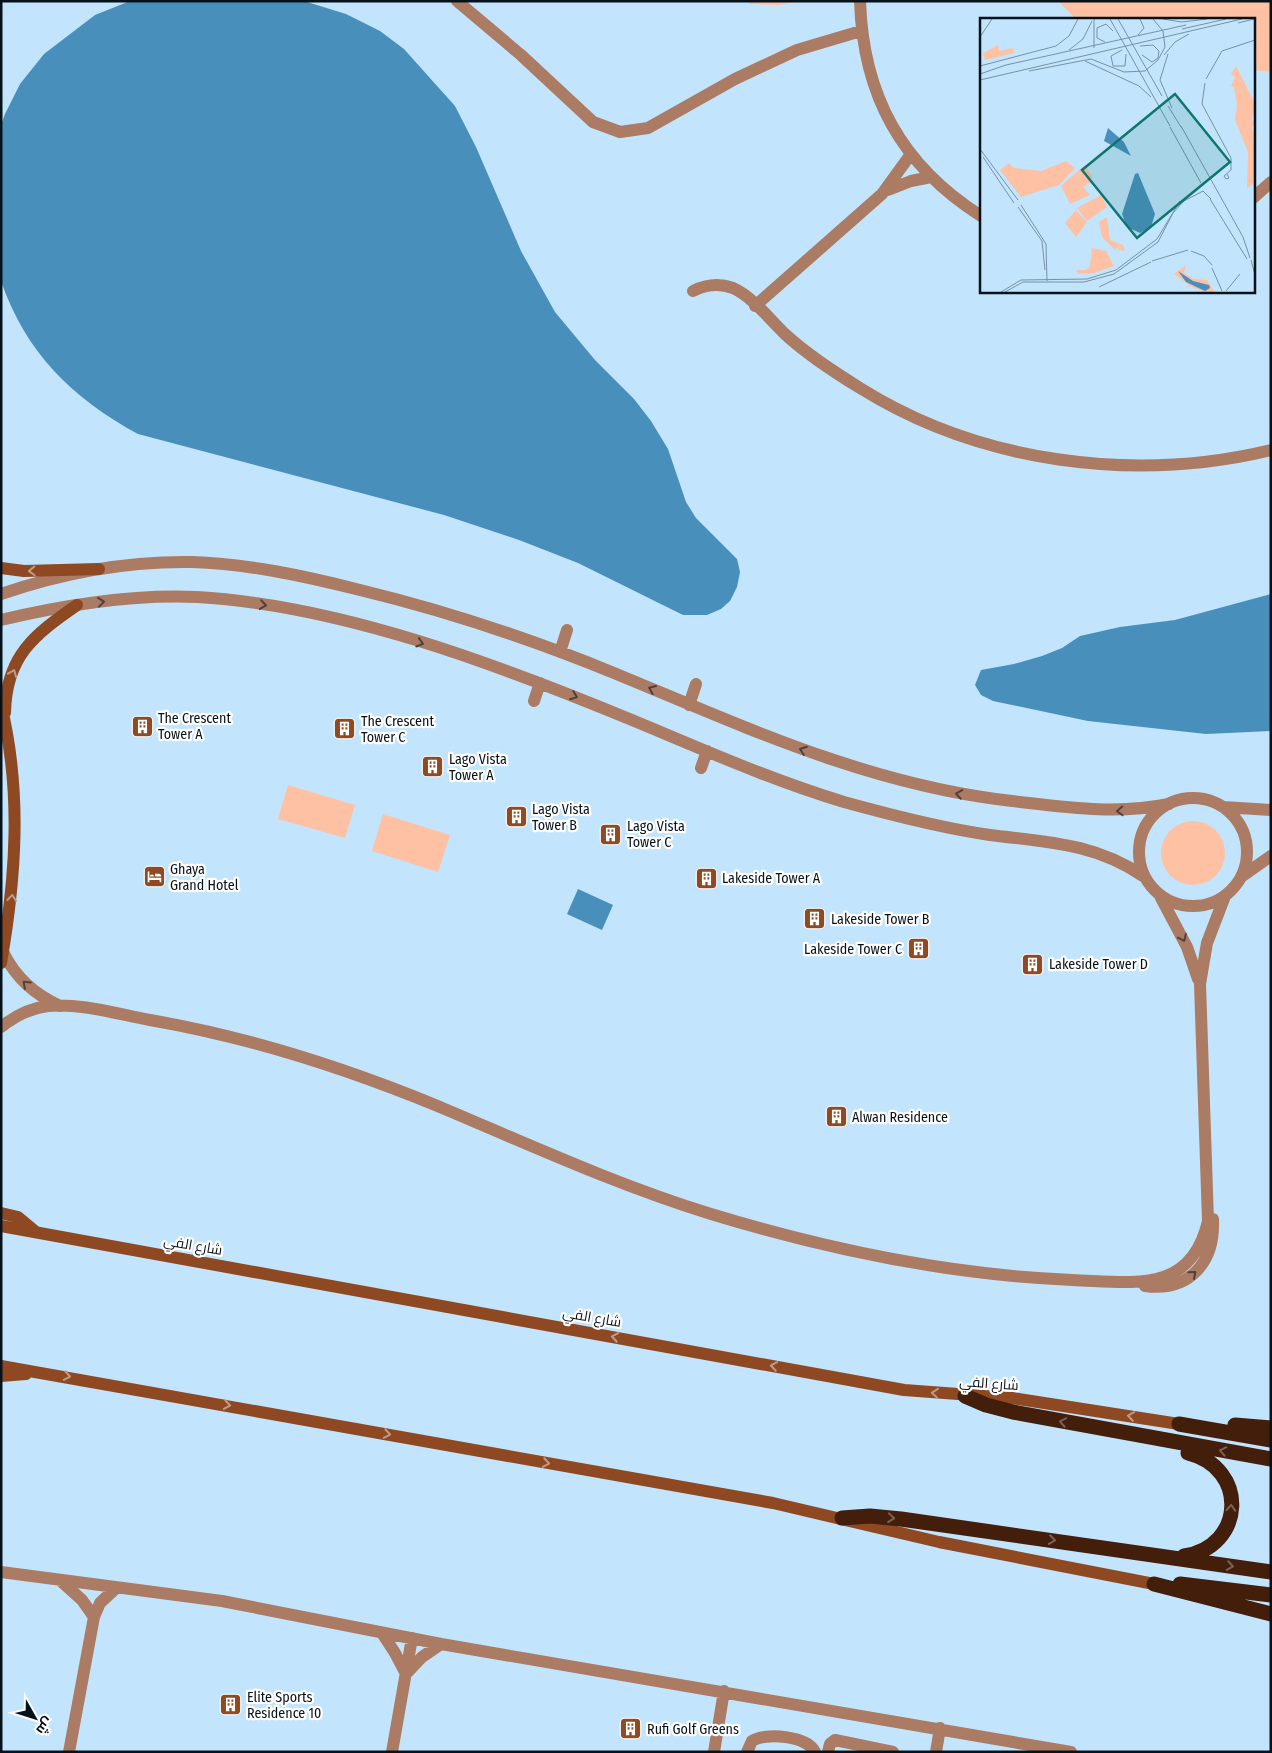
<svg xmlns="http://www.w3.org/2000/svg" width="1272" height="1753" font-family="'Fira Sans Condensed',Cairo,sans-serif">
	<rect width="100%" height="100%" fill="#c2e5fd"/>
	<path fill="#fec1a4" d="M 748,1 L 804,1 L 778,5 L 749,4 Z
		M 1058,1 L 1271,1 L 1271,72 L 1253,70 L 1253,19 L 1076,19 Z
		M 288,785 L 355,805 L 345,838 L 278,819 Z
		M 383,814 L 450,835 L 438,872 L 372,851 Z
		M1161 853a32 32 0 1 1 64 0a32 32 0 1 1-64 0Z"/>
	<path fill="#488fbc" d="M 130,1 L 304,1 L 346,14 L 380,31 L 404,49 L 455,106 L 476,147 L 521,251 L 555,312 L 595,360 L 634,399 L 651,421 L 668,449 L 686,502 L 696,518 L 737,559 L 740,572 L 737,587 L 730,601 L 721,609 L 707,615 L 683,615 L 578,563 L 519,540 L 444,515 L 138,434 C 72,398 26,353 1,281 L 1,125 L 5,114 L 20,84 L 44,54 L 95,15 Z
		M 1271,594 L 1271,731 L 1206,734 L 1088,721 L 993,701 L 981,695 L 975,685 L 981,670 L 1014,664 L 1042,656 L 1062,648 L 1080,636 L 1120,627 L 1175,620 Z
		M 578,889 L 613,905 L 602,930 L 567,914 Z"/>
	<g fill="none" stroke-linecap="round" stroke-linejoin="round">
		<path stroke="#ac7b63" stroke-width="12" d="M 457,1 L 521,55 L 593,122 L 620,132 L 648,128 L 735,79 L 797,50 L 861,31
			M 860,1 C 863,95 901,165 981,216
			M 888,190 L 911,181 L 931,177
			M 1253,198 L 1271,182
			M 693,291 C 705,285 719,283 733,288 C 753,297 770,320 786,335 C 809,356 834,372 860,388 C 980,463 1134,483 1271,450
			M 755,306 L 882,194 L 911,154
			M 1,594 C 62,573 128,561 192,562 C 249,564 305,576 360,590 C 447,611 531,639 614,673 C 745,727 869,785 1012,801 C 1065,807 1115,815 1169,804
			M 1,620 C 64,605 132,594 197,597 C 341,605 499,665 632,720 C 702,749 771,780 844,802 C 891,815 941,828 990,835 C 1046,842 1095,843 1143,876
			M 560,652 L 567,630
			M 534,701 L 540,683
			M 689,705 L 696,684
			M 701,768 L 707,751
			M1139 852a54 54 0 1 1 108 0a54 54 0 1 1-108 0Z
			M 1223,807 L 1271,810
			M 1241,877 L 1271,856
			M 1161,898 L 1187,947 L 1198,979
			M 3,952 C 16,978 34,994 60,1006
			M 1,1027 C 15,1016 30,1008 48,1006 C 81,1003 117,1014 150,1020 C 249,1037 348,1069 440,1107 C 530,1145 617,1185 711,1214 C 826,1249 951,1275 1072,1280 C 1132,1282 1191,1295 1208,1221 L 1200,984 L 1207,943 L 1225,896
			M 1145,1286 C 1190,1292 1215,1262 1213,1219
			M 1,1572 L 222,1601 L 441,1644 L 1071,1752
			M 62,1582 L 82,1600 L 94,1617
			M 382,1633 L 395,1653 L 406,1674 L 422,1657 L 441,1644
			M 69,1752 L 94,1617 L 100,1603 L 116,1588
			M 392,1752 L 412,1638
			M 714,1752 L 724,1691
			M 747,1752 L 752,1741 C 765,1732 808,1736 815,1752
			M 828,1752 L 830,1744 L 835,1740 L 893,1752
			M 936,1752 L 940,1728"/>
		<path stroke="#8e4822" stroke-width="12" d="M 1,568 L 24,571 L 99,569
			M 1,705 C 22,791 16,877 1,963
			M 5,713 C 6,656 34,635 77,605
			M 1,1213 L 18,1217 L 36,1232
			M 1,1226 L 904,1390 L 1012,1398 L 1179,1424
			M 1,1366 L 773,1503 L 939,1542 L 1154,1584
			M 1,1376 L 26,1374"/>
		<path stroke="#421e0b" stroke-width="15" d="M 965,1396 L 986,1405 L 1013,1412 L 1271,1459
			M 1179,1424 L 1271,1440
			M 1235,1425 L 1271,1428
			M 842,1518 L 870,1516 L 901,1519 L 1271,1572
			M 1184,1556 C 1245,1547 1249,1468 1188,1453
			M 1154,1584 L 1271,1614
			M 1180,1584 L 1271,1595"/>
	</g>
	<defs><path id="oneway-chevron" d="M-2-3.5L2.5 0L-2 3.5" fill="none" stroke-width="1.6" stroke-linecap="round" stroke-linejoin="round" transform="scale(1.25)"/></defs>
	<g stroke="#c19a85">
		<use href="#oneway-chevron" transform="translate(32 571) rotate(178)"/>
		<use href="#oneway-chevron" transform="translate(13 673) rotate(-68)"/>
		<use href="#oneway-chevron" transform="translate(12 898) rotate(-83)"/>
		<use href="#oneway-chevron" transform="translate(615 1337) rotate(-170)"/>
		<use href="#oneway-chevron" transform="translate(774 1366) rotate(-170)"/>
		<use href="#oneway-chevron" transform="translate(67 1376) rotate(10)"/>
		<use href="#oneway-chevron" transform="translate(935 1393) rotate(-174)"/>
		<use href="#oneway-chevron" transform="translate(227 1405) rotate(10)"/>
		<use href="#oneway-chevron" transform="translate(1131 1416) rotate(-171)"/>
		<use href="#oneway-chevron" transform="translate(387 1434) rotate(10)"/>
		<use href="#oneway-chevron" transform="translate(546 1463) rotate(10)"/>
	</g>
	<g stroke="#51413b">
		<use href="#oneway-chevron" transform="translate(101 602) rotate(-7)"/>
		<use href="#oneway-chevron" transform="translate(263 605) rotate(9)"/>
		<use href="#oneway-chevron" transform="translate(420 643) rotate(17)"/>
		<use href="#oneway-chevron" transform="translate(652 689) rotate(-157)"/>
		<use href="#oneway-chevron" transform="translate(574 696) rotate(21)"/>
		<use href="#oneway-chevron" transform="translate(803 750) rotate(-160)"/>
		<use href="#oneway-chevron" transform="translate(959 794) rotate(-171)"/>
		<use href="#oneway-chevron" transform="translate(1120 811) rotate(177)"/>
		<use href="#oneway-chevron" transform="translate(1183 938) rotate(65)"/>
		<use href="#oneway-chevron" transform="translate(26 984) rotate(-137)"/>
		<use href="#oneway-chevron" transform="translate(1193 1274) rotate(-40)"/>
	</g>
	<g stroke="#7b6254">
		<use href="#oneway-chevron" transform="translate(1063 1422) rotate(-169)"/>
		<use href="#oneway-chevron" transform="translate(1223 1451) rotate(-169)"/>
		<use href="#oneway-chevron" transform="translate(1231 1508) rotate(-86)"/>
		<use href="#oneway-chevron" transform="translate(891 1518) rotate(6)"/>
		<use href="#oneway-chevron" transform="translate(1052 1540) rotate(8)"/>
		<use href="#oneway-chevron" transform="translate(1230 1566) rotate(9)"/>
	</g>
	<defs>
		<symbol id="building-square" viewBox="-11 -11 22 22"><rect x="-9" y="-9" width="18" height="18" rx="4" fill="#8f4923" stroke="#fff"/><path d="M-4-6H4V6H1V3H-1V6H-4ZM-2.5-4.3h1.7v1.8h-1.7ZM.8-4.3h1.7v1.8H.8ZM-2.5-1h1.7V.8h-1.7ZM.8-1h1.7V.8H.8Z" fill="#fff"/></symbol>
		<symbol id="hotel-square" viewBox="-11 -11 22 22"><rect x="-9" y="-9" width="18" height="18" rx="4" fill="#8f4923" stroke="#fff"/><path d="M-6-4.5h1.5V1H6V5H4.5V3h-9V5H-6ZM-4 0a1.8 1.8 0 1 1 3.6 0ZM.5 0V-2.5h3Q6-2.5 6 0Z" fill="#fff"/></symbol>
	</defs>
	<g fill-rule="evenodd">
		<use href="#building-square" x="130" y="714" width="25" height="25"/>
		<use href="#building-square" x="332" y="716" width="25" height="25"/>
		<use href="#building-square" x="420" y="754" width="25" height="25"/>
		<use href="#building-square" x="504" y="804" width="25" height="25"/>
		<use href="#building-square" x="598" y="822" width="25" height="25"/>
		<use href="#hotel-square" x="142" y="864" width="25" height="25"/>
		<use href="#building-square" x="694" y="866" width="25" height="25"/>
		<use href="#building-square" x="802" y="906" width="25" height="25"/>
		<use href="#building-square" x="906" y="936" width="25" height="25"/>
		<use href="#building-square" x="1020" y="952" width="25" height="25"/>
		<use href="#building-square" x="824" y="1104" width="25" height="25"/>
		<use href="#building-square" x="218" y="1692" width="25" height="25"/>
		<use href="#building-square" x="618" y="1716" width="25" height="25"/>
	</g>
	<g text-anchor="middle" stroke-width="4.5" stroke-linejoin="round" paint-order="stroke">
		<g font-size="14" fill="#06121a" stroke="#fff" text-anchor="start">
			<text x="158" y="723">The Crescent<tspan x="158" dy="16">Tower A</tspan></text>
			<text x="361" y="726">The Crescent<tspan x="361" dy="16">Tower C</tspan></text>
			<text x="449" y="764">Lago Vista<tspan x="449" dy="16">Tower A</tspan></text>
			<text x="532" y="814">Lago Vista<tspan x="532" dy="16">Tower B</tspan></text>
			<text x="627" y="831">Lago Vista<tspan x="627" dy="16">Tower C</tspan></text>
			<text x="170" y="874">Ghaya<tspan x="170" dy="16">Grand Hotel</tspan></text>
			<text x="722" y="883">Lakeside Tower A</text>
			<text x="831" y="924">Lakeside Tower B</text>
			<text x="902" y="954" text-anchor="end">Lakeside Tower C</text>
			<text x="1049" y="969">Lakeside Tower D</text>
			<text x="852" y="1122">Alwan Residence</text>
			<text x="247" y="1702">Elite Sports<tspan x="247" dy="16">Residence 10</tspan></text>
			<text x="647" y="1734">Rufi Golf Greens</text>
		</g>
		<g font-size="14" fill="#06121a" stroke="#fff">
			<text transform="translate(193 1245) rotate(10)" y="5">شارع الفي</text>
			<text transform="translate(592 1317) rotate(10)" y="5">شارع الفي</text>
			<text transform="translate(989 1383) rotate(4)" y="5">شارع الفي</text>
		</g>
	</g>
	<g transform="translate(980 18)">
		<rect width="275" height="275" fill="#c2e5fd"/>
		<path d="M 18,27 L 19,33 L 33,30 L 34,35 L 5,42 L 3,35 ZM 256,48 L 275,86 L 272,103 L 275,102 L 272,111 L 275,115 L 275,165 L 267,170 L 268,134 L 255,102 L 257,87 L 254,69 L 251,68 L 255,59 L 251,56 ZM 86,143 L 95,150 L 79,167 L 41,179 L 20,152 L 29,145 L 34,150 L 61,153 ZM 105,147 L 112,158 L 111,164 L 103,169 L 110,177 L 90,186 L 81,168 ZM 121,177 L 127,189 L 107,203 L 97,190 ZM 96,192 L 107,204 L 96,219 L 85,205 ZM 127,199 L 130,222 L 143,227 L 145,233 L 138,232 L 140,227 L 135,232 L 122,219 L 119,204 ZM 112,230 L 126,233 L 134,248 L 114,255 L 98,256 L 96,252 L 106,252 L 110,248 ZM 206,247 L 204,255 L 214,261 L 227,262 L 235,274 L 224,274 L 210,268 L 205,270 L 209,267 L 194,256 Z" fill="#fec1a4"/>
		<path d="M 128,110 L 144,124 L 151,138 L 124,123 ZM 158,155 L 175,196 L 171,209 L 160,215 L 147,209 L 142,196 L 155,156 ZM 198,253 L 213,263 L 229,267 L 230,270 L 225,273 L 206,264 Z" fill="#488fbc"/>
		<path fill="none" stroke="#7791a2" stroke-width="1" d="M 114,1 L 114,30M 130,1 L 190,108M 138,1 L 182,78M 183,1 L 202,4 L 227,1M 258,5 L 274,1M 202,11 L 246,1M 158,17 L 164,10 L 160,1M 0,19 L 12,1M 125,24 L 117,20 L 117,10 L 126,6 L 133,13M 160,28 L 173,27 L 179,33 L 178,40 L 172,44 L 162,37M 89,32 L 103,21 L 112,3M 142,32 L 131,38 L 133,48 L 145,48 L 146,36M 188,36 L 180,62 L 192,90M 184,37 L 195,24 L 209,16M 105,43 L 159,68 L 171,79M 0,48 L 76,28 L 89,18 L 98,1M 49,53 L 111,41 L 144,54 L 165,53 L 178,42 L 185,29 L 183,13 L 173,1M 0,56 L 26,47 L 206,7M 226,61 L 242,33 L 275,22M 0,62 L 262,1M 225,65 L 222,86 L 251,140 L 251,152 L 244,158 L 246,161 L 249,160 L 247,156M 188,88 L 201,109M 201,108 L 263,219 L 270,240M 190,109 L 221,165M 0,131 L 38,182M 3,139 L 34,185M 230,181 L 267,241M 41,187 L 66,226 L 67,263M 38,189 L 62,223 L 65,252M 211,233 L 224,238 L 232,247M 271,242 L 275,257M 172,243 L 208,232M 232,250 L 242,273M 119,269 L 171,244M 246,273 L 260,256M 21,274 L 41,262 L 107,261 L 136,252 L 177,221 L 200,183M 25,274 L 43,264 L 104,264 L 134,256 L 178,224 L 193,195 L 204,183 L 223,173 L 231,181"/>
		<path fill="#0f766e" fill-opacity="0.15" stroke="#0f766e" stroke-width="2.5" d="M 195,76 L 250,144 L 157,220 L 102,152 Z"/>
		<rect width="275" height="275" fill="none" stroke="#06121a" stroke-width="2.5"/>
	</g>
	<rect width="1272" height="1753" fill="none" stroke="#06121a" stroke-width="5"/>
	<g transform="translate(35 1718) rotate(129)" stroke="#ffffff" stroke-width="4" paint-order="stroke">
	<path d="M0-4L9 19L0 12L-9 19Z" fill="#06121a"/>
	<text y="-8" font-size="14" font-weight="bold" text-anchor="middle" fill="#06121a">ش</text>
	</g>
</svg>
